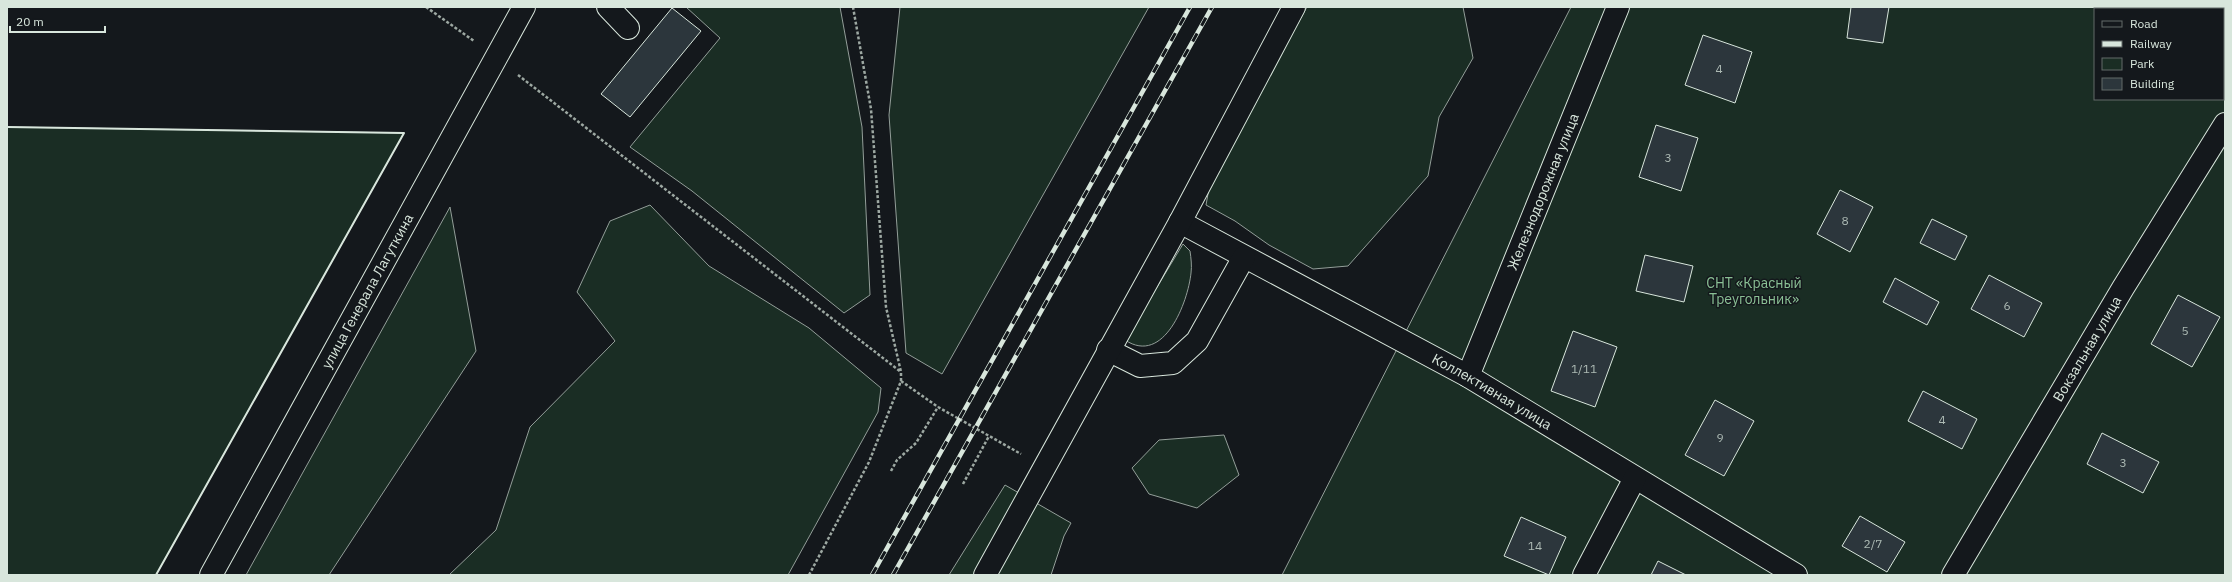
<svg xmlns="http://www.w3.org/2000/svg" width="2232" height="582" font-family="'IBM Plex Sans',sans-serif">
	<rect width="100%" height="100%" fill="#14181c"/>
	<path fill="#1a2d24" stroke="#939e99" fill-rule="evenodd" d="M 686,7 L 840,7 L 862,127 L 870,295 L 844,313 L 692,191 L 630,147 L 720,38 Z
		M 900,7 L 1149,7 L 942,374 L 906,353 L 889,115 Z
		M 1307,7 L 1463,7 L 1473,58 L 1439,117 L 1428,176 L 1348,266 L 1313,269 L 1269,245 L 1235,221 L 1206,205 L 1211,177 Z
		M 1571,7 L 2225,7 L 2225,575 L 1282,575 ZM 2095,9 L 2223,9 L 2223,99 L 2095,99 Z
		M 7,127 L 404,133 L 156,575 L 7,575 Z
		M 650,205 L 709,266 L 809,328 L 881,388 L 878,412 L 788,575 L 449,575 L 496,530 L 530,427 L 615,341 L 577,292 L 610,221 Z
		M 450,207 L 476,351 L 329,575 L 246,575 Z
		M 1183,244 L 1190,251 C 1191,258 1192,266 1191,273 C 1188,302 1164,366 1125,340 Z
		M 1224,435 L 1239,475 L 1197,508 L 1149,494 L 1132,468 L 1159,440 Z
		M 1005,485 L 1071,523 L 1064,536 L 1051,575 L 949,575 Z"/>
	<path fill="#2c363c" stroke="#d8e6dc" d="M 1851,7 L 1889,7 L 1883,43 L 1847,38 Z
		M 2177,7 L 2225,7 L 2223,24 L 2223,9 L 2177,9 Z
		M 672,8 L 701,31 L 630,117 L 601,94 Z
		M 1703,35 L 1752,52 L 1735,103 L 1685,85 Z
		M 1656,125 L 1698,138 L 1681,191 L 1639,177 Z
		M 1840,190 L 1873,207 L 1850,252 L 1817,234 Z
		M 1932,219 L 1967,236 L 1955,260 L 1920,243 Z
		M 1645,255 L 1693,266 L 1684,302 L 1636,291 Z
		M 1989,275 L 2042,303 L 2024,337 L 1971,309 Z
		M 1895,278 L 1939,302 L 1927,325 L 1883,302 Z
		M 2178,295 L 2220,317 L 2192,367 L 2151,344 Z
		M 1573,331 L 1617,347 L 1595,407 L 1551,391 Z
		M 1923,391 L 1977,419 L 1962,449 L 1908,421 Z
		M 1715,400 L 1754,421 L 1724,476 L 1685,455 Z
		M 2102,433 L 2159,462 L 2143,493 L 2087,464 Z
		M 1860,516 L 1905,542 L 1887,572 L 1842,546 Z
		M 1521,517 L 1566,537 L 1549,575 L 1504,556 Z
		M 1658,561 L 1686,575 L 1651,575 Z"/>
	<g fill="none" stroke-linecap="round" stroke-linejoin="round">
		<defs>
			<g id="minor">
				<path d="M 608,7 L 628,28"/>
				<path id="s1" d="M 1180,222 L 1468,376 L 1796,575"/>
				<path d="M 1108,350 L 1140,366 L 1173,363 L 1197,341 L 1244,257"/>
				<path id="s2" d="M 1468,376 L 1618,7"/>
				<path id="s3" d="M 211,575 L 524,7"/>
				<path d="M 985,575 L 1180,222 L 1294,7"/>
				<path d="M 1584,575 L 1635,478"/>
				<path id="s4" d="M 1953,575 L 2123,288 L 2225,124"/>
			</g>
		</defs>
		<use href="#minor" stroke="#d8e6dc" stroke-width="24"/>
		<path stroke="#9da8a2" stroke-width="2.5" stroke-dasharray="3 2" stroke-linecap="butt" d="M 426,7 L 474,41
			M 518,75 L 901,372
			M 901,381 L 938,407 L 1021,454
			M 891,471 L 897,460 L 916,443 L 938,407
			M 963,484 L 989,436
			M 809,575 L 869,462 L 901,381 L 901,372 L 886,307 L 871,109 L 853,7"/>
		<use href="#minor" stroke="#14181c" stroke-width="22"/>
		<defs>
			<path id="rail" d="M 872,575 L 1190,7
				M 893,575 L 1212,7"/>
		</defs>
		<use href="#rail" stroke="#d8e6dc" stroke-width="4.5"/>
		<use href="#rail" stroke="#14181c" stroke-width="3" stroke-dasharray="9" stroke-linecap="butt"/>
		<path stroke="#d8e6dc" stroke-width="2" d="M 7,127 L 404,133 L 156,575"/>
	</g>
	<g text-anchor="middle" stroke-width="3" stroke-linejoin="round" paint-order="stroke">
		<g font-size="12" fill="#adbab4">
			<text x="1719" y="73">4</text>
			<text x="1668" y="162">3</text>
			<text x="1845" y="225">8</text>
			<text x="2007" y="310">6</text>
			<text x="2185" y="335">5</text>
			<text x="1584" y="373">1/11</text>
			<text x="1942" y="424">4</text>
			<text x="1720" y="442">9</text>
			<text x="2123" y="467">3</text>
			<text x="1873" y="548">2/7</text>
			<text x="1535" y="550">14</text>
		</g>
		<g font-size="14" fill="#d8e6dc" stroke="#14181c">
			<text dy="5" stroke="none"><textPath href="#s2" startOffset="199">Железнодорожная улица</textPath></text>
			<text dy="5" stroke="none"><textPath href="#s3" startOffset="324">улица Генерала Лагуткина</textPath></text>
			<text dy="5" stroke="none"><textPath href="#s4" startOffset="263">Вокзальная улица</textPath></text>
			<text dy="5" stroke="none"><textPath href="#s1" startOffset="355">Коллективная улица</textPath></text>
		</g>
		<g font-size="14" fill="#8ac095" stroke="#14181c">
			<text x="1754" y="288">СНТ «Красный<tspan x="1754" dy="16">Треугольник»</tspan></text>
		</g>
	</g>
	<rect width="2232" height="582" fill="none" stroke="#d8e6dc" stroke-width="16"/>
	<rect x="2094" y="8" width="130" height="92" fill="#14181c" stroke="#626a69"/>
	<rect x="2102" y="21" width="20" height="6" fill="#14181c" stroke="#626a69"/>
	<text x="2130" y="28" font-size="12" fill="#d8e6dc">Road</text>
	<rect x="2102" y="41" width="20" height="6" fill="#d8e6dc" stroke="#626a69"/>
	<text x="2130" y="48" font-size="12" fill="#d8e6dc">Railway</text>
	<rect x="2102" y="58" width="20" height="12" fill="#1a2d24" stroke="#626a69"/>
	<text x="2130" y="68" font-size="12" fill="#d8e6dc">Park</text>
	<rect x="2102" y="78" width="20" height="12" fill="#2c363c" stroke="#626a69"/>
	<text x="2130" y="88" font-size="12" fill="#d8e6dc">Building</text>
	<path d="M10 26v6h95v-6" fill="none" stroke="#d8e6dc" stroke-width="2"/>
	<text x="16" y="26" font-size="12" fill="#d8e6dc" stroke="#14181c" stroke-width="3" paint-order="stroke">20 m</text>
</svg>
